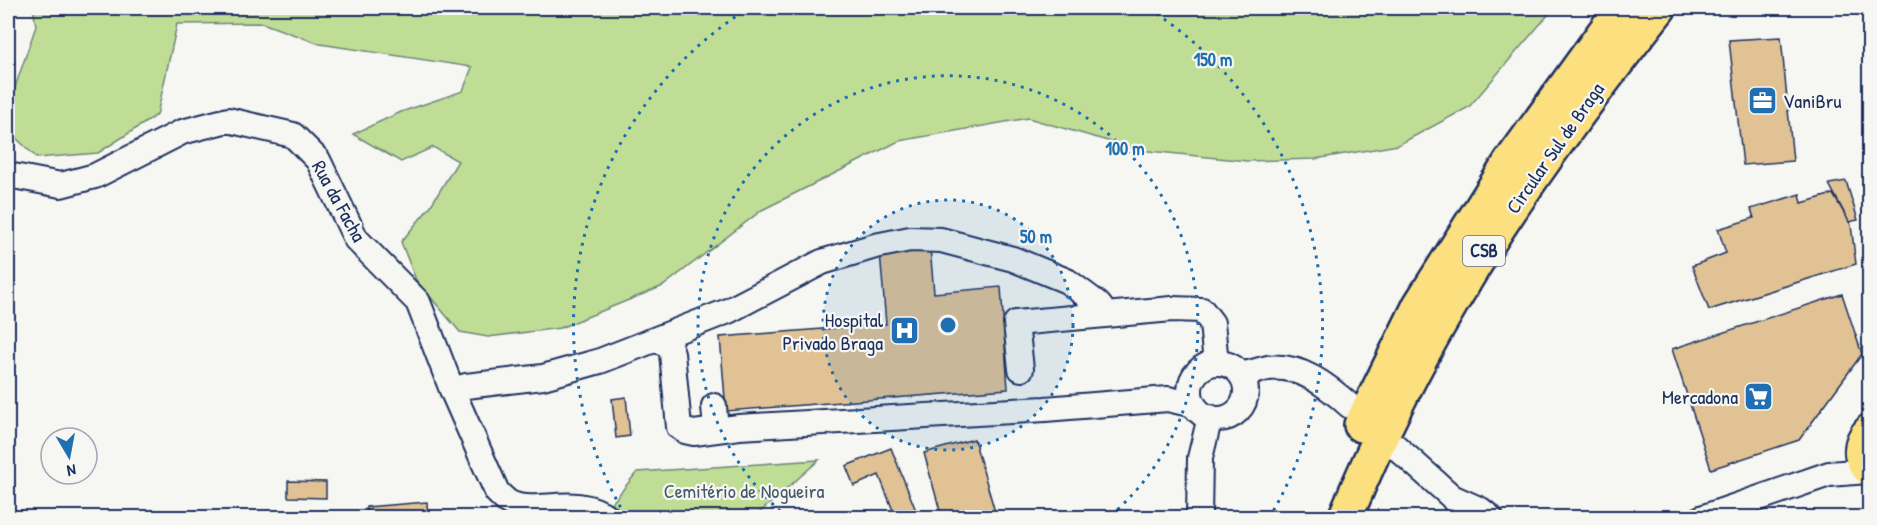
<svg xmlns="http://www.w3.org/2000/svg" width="1877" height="525" font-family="'Patrick Hand',sans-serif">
	<rect width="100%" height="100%" fill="#f6f6f2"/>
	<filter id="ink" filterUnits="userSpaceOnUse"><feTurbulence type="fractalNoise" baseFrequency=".0167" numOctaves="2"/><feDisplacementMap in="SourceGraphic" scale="12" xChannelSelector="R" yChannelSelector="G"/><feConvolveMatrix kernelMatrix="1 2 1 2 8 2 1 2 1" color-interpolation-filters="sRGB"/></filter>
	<g filter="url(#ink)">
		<path fill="#c0dd95" stroke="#6e867a" stroke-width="1.5" d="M 33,8 L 1554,8 L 1469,107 L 1398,145 L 1315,159 L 1247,161 L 1139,150 L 1028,118 L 899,141 L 762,210 L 663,286 L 560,328 L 488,337 L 460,332 L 416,280 L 401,242 L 430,207 L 458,161 L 433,147 L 401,162 L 353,134 L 401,112 L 463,91 L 472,67 L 320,44 L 262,23 L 177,24 L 157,115 L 98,153 L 37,158 L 15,137 L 12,96 L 36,26 Z
			M 819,460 L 758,514 L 761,517 L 620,517 L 608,508 L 637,472 Z"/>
		<path fill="#e0c294" stroke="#1b2f5e" stroke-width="1.5" d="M 1781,37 L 1793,161 L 1743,165 L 1729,40 Z
			M 1846,181 L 1858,220 L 1849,222 L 1829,184 Z
			M 1800,194 L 1802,203 L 1833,194 L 1851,225 L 1856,264 L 1709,310 L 1692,266 L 1726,253 L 1718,229 L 1754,218 L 1751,209 Z
			M 930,248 L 934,293 L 1001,287 L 1008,389 L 726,411 L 720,337 L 886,324 L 880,252 Z
			M 1842,294 L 1862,354 L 1799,440 L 1711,469 L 1672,349 Z
			M 626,397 L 630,436 L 616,438 L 612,399 Z
			M 974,439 L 995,512 L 977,518 L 942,518 L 924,453 Z
			M 891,448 L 917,513 L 906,518 L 896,518 L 879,475 L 854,486 L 846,466 Z
			M 288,481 L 326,482 L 326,498 L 288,497 Z
			M 427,502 L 428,518 L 367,518 L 366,507 Z"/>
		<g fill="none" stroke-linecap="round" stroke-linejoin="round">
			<defs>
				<path id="minor" d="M 8,175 L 61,185 L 95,176 L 182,132 L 228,120 L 293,135 L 318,160 L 356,239 L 418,302 L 452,390 L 497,492 C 500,495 504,499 508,502 C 533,517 576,492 609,518
					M 656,340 L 669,345 L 672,353 L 679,427 L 685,431 L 694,433 L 739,427 L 1045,409 L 1168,399 L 1194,405
					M1190 391a28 28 0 1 1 56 0a28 28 0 1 1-56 0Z
					M 1021,369 L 1016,323 L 1172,309 L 1202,310 L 1212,323 L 1216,363
					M 1241,375 C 1250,373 1259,370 1268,368 C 1300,364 1328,386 1350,406
					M 452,390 L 466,386 L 543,377 L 600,361 L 728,311 L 822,262 L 875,246 L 910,239 L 941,240 L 1013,259 L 1067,281 L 1098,304 L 1106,314
					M 714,406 L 716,430
					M 1395,446 L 1452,497 L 1467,518
					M 1454,498 L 1481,510 L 1491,518
					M 1199,518 L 1200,458 L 1210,417
					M 1701,518 L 1829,474 L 1868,471"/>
				<path id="major" d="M 1870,429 C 1857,442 1856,458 1870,471"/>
				<path id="highway" d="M 1361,425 L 1420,305 L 1510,163 L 1622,8
					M 1345,518 C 1376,443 1411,371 1452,302 C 1513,198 1585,102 1659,8"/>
			</defs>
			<use href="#minor" stroke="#1b2f5e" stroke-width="28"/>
			<use href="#major" stroke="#1b2f5e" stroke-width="34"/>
			<use href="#highway" stroke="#1b2f5e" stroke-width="38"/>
			<use href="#minor" stroke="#f6f6f2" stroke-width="24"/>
			<use href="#major" stroke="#fce080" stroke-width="30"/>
			<use href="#highway" stroke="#fce080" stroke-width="33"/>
		</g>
	</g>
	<circle cx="948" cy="325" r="125" fill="#1f6fb2" fill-opacity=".12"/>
	<g fill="none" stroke="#1f6fb2" stroke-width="3" stroke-dasharray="3 6">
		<circle cx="948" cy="325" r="125"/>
		<path d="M787 517A250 250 0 1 1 1109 517"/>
		<path d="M625 515A375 375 0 0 1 747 9M1149 9A375 375 0 0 1 1271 515"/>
	</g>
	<defs>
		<symbol id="office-square" viewBox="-11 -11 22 22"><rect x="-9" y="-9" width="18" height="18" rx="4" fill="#1f6fb2" stroke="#f6f6f2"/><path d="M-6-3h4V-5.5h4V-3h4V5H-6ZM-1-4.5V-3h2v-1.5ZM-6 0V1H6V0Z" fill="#fff"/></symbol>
		<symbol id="hospital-square" viewBox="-11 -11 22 22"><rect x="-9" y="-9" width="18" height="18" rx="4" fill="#1f6fb2" stroke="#f6f6f2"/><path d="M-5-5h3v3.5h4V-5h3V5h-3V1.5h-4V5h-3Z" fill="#fff"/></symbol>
		<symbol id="supermarket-square" viewBox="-11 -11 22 22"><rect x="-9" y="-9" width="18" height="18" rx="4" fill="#1f6fb2" stroke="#f6f6f2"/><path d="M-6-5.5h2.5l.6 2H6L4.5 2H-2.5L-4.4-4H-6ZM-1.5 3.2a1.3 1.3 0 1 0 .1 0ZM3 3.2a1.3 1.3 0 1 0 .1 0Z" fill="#fff"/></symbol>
	</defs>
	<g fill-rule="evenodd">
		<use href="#office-square" x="1746" y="84" width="33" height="33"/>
		<use href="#hospital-square" x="888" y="314" width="33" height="33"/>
		<use href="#supermarket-square" x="1742" y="380" width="33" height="33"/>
	</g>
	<g text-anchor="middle" stroke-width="4.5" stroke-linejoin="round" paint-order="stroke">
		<rect fill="#f6f6f2" stroke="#5d6b8a" stroke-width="1.5" x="1463" y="236" width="42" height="30" rx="4.5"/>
		<g font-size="18" font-weight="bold" fill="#1b2f5e">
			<text x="1484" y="257">CSB</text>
		</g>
		<g font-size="20" fill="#1b2f5e" stroke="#f6f6f2" text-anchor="end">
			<text x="1783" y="108" text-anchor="start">VaniBru</text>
			<text x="883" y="327">Hospital<tspan x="883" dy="23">Privado Braga</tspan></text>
			<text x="1738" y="404">Mercadona</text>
		</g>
		<g font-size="20" fill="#1b2f5e" stroke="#f6f6f2">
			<text transform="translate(1555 148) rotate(-55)" y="7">Circular Sul de Braga</text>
			<text transform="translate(339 201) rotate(61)" y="7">Rua da Facha</text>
		</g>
		<g font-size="20" fill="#445a6c" stroke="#f6f6f2">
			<text x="744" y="498">Cemitério de Nogueira</text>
		</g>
	</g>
	<circle cx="948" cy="325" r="9" fill="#1f6fb2" stroke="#f6f6f2" stroke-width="3"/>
	<g font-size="18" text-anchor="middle" font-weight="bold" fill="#1f6fb2" stroke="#f6f6f2" stroke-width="4.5" stroke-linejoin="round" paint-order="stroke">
		<text x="1213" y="66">150 m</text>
		<text x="1125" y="155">100 m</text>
		<text x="1036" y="243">50 m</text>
	</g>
	<rect width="1877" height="525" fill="none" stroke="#f6f6f2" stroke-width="30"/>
	<rect x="15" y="15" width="1847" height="495" fill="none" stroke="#1b2f5e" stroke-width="2" filter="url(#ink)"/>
	<g transform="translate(69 456) rotate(170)"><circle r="28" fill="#f6f6f2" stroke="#9ea6b7" stroke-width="1.5"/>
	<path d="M0-4.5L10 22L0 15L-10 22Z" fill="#1f6fb2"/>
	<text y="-9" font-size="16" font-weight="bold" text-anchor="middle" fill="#1b2f5e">N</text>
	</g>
</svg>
